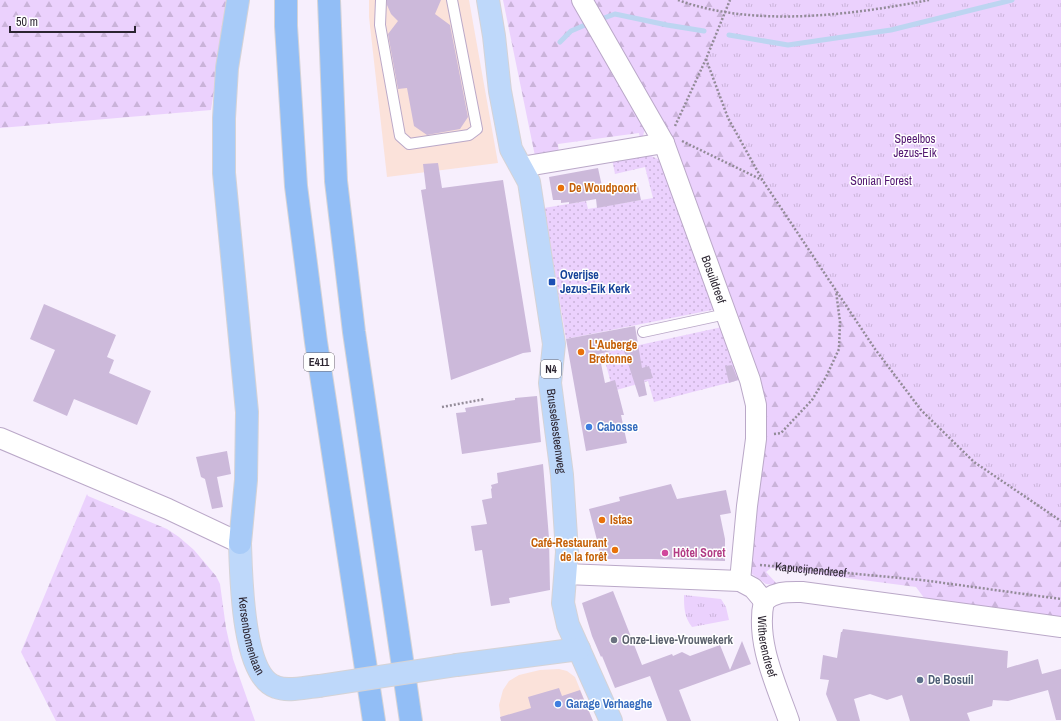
<svg xmlns="http://www.w3.org/2000/svg" width="1061" height="721" font-family="'Archivo Narrow',sans-serif">
	<defs>
		<pattern id="grass-dots" width="8" height="8" patternUnits="userSpaceOnUse"><rect width="8" height="8" fill="#ebd1fd"/><path d="M2 2h.1M6 6h.1" fill="none" stroke="#cab3d9" stroke-width="1.8" stroke-linecap="round"/></pattern>
		<pattern id="forest-firs" width="22" height="20" patternUnits="userSpaceOnUse"><rect width="22" height="20" fill="#ebd1fd"/><path d="M5 1l3.5 6h-7zM16 11l3.5 6h-7z" fill="#cab3d9"/></pattern>
		<pattern id="park-tufts" width="24" height="20" patternUnits="userSpaceOnUse"><rect width="24" height="20" fill="#ebd1fd"/><path d="M3 7l-1-3M5 7V3M7 7l1-3M15 17l-1-3M17 17v-4M19 17l1-3" fill="none" stroke="#cab3d9"/></pattern>
	</defs>
	<rect width="100%" height="100%" fill="#f7effd"/>
	<path fill="#fbe2da" d="M 369,0 L 469,0 L 498,163 L 387,177 L 369,17 Z
		M 559,669 L 567,671 L 575,677 L 593,721 L 501,721 L 499,705 L 503,690 L 509,681 L 519,675 L 540,670 Z"/>
	<path fill="url(#grass-dots)" d="M 647,154 L 662,161 L 717,309 L 566,339 L 544,208 L 586,201 L 588,209 L 653,198 L 645,167 L 615,174 L 612,159 Z
		M 722,327 L 743,379 L 654,402 L 648,381 L 613,391 L 603,353 Z"/>
	<path fill="url(#forest-firs)" d="M 0,0 L 228,0 L 211,110 L 0,128 Z
		M 503,0 L 1061,0 L 1061,620 L 927,602 L 916,587 L 771,568 L 766,572 L 778,585 L 766,584 L 745,569 L 766,400 L 718,261 L 674,150 L 645,129 L 642,139 L 640,139 L 639,133 L 558,144 L 559,154 L 535,156 Z
		M 87,494 L 88,496 L 167,529 L 179,537 L 194,550 L 216,576 L 220,584 L 226,628 L 233,659 L 255,721 L 56,721 L 21,652 Z"/>
	<path fill="url(#park-tufts)" d="M 730,0 L 1061,0 L 1061,521 L 974,462 L 921,410 L 875,349 L 763,181 L 728,118 L 706,59 Z
		M 684,595 L 721,599 L 726,607 L 729,620 L 692,627 C 684,617 684,607 684,595 Z"/>
	<g fill="none" stroke-linecap="round" stroke-linejoin="round">
		<path stroke="#bdd5f1" stroke-width="5" d="M 604,18 L 615,14 L 667,25 L 704,31
			M 729,35 L 788,45 L 891,30 L 1012,0
			M 560,42 L 571,31 L 585,25"/>
	</g>
	<path fill="#ccb9da" d="M 387,0 L 441,0 L 435,14 L 450,25 L 468,117 L 460,129 L 427,135 L 414,126 L 407,88 L 398,89 L 388,34 L 398,21 L 391,14 L 387,5 Z
		M 438,163 L 442,188 L 503,180 L 531,352 L 523,353 L 451,380 L 421,190 L 426,189 L 423,164 Z
		M 598,168 L 603,191 L 638,186 L 641,200 L 597,208 L 596,199 L 569,204 L 569,202 L 561,203 L 561,200 L 553,200 L 549,177 Z
		M 44,304 L 116,335 L 107,357 L 114,360 L 109,373 L 151,391 L 137,425 L 74,399 L 67,416 L 33,401 L 55,350 L 30,339 Z
		M 635,326 L 642,368 L 649,366 L 653,378 L 644,380 L 647,395 L 639,397 L 623,348 L 599,354 L 605,383 L 615,380 L 624,415 L 621,415 L 627,443 L 586,451 L 566,339 Z
		M 732,365 L 738,380 L 729,383 L 725,366 Z
		M 537,396 L 541,442 L 462,454 L 456,413 L 466,412 L 465,408 L 515,400 L 515,398 Z
		M 227,451 L 231,474 L 217,477 L 223,507 L 212,509 L 205,479 L 201,477 L 196,457 Z
		M 543,464 L 549,538 L 550,590 L 509,598 L 510,603 L 491,606 L 482,550 L 475,551 L 471,526 L 487,524 L 482,500 L 492,498 L 491,489 L 492,488 L 491,485 L 498,483 L 497,473 Z
		M 671,484 L 677,499 L 726,490 L 731,513 L 720,515 L 725,539 L 725,561 L 651,559 L 601,559 L 598,544 L 589,509 L 620,501 L 619,497 Z
		M 613,591 L 642,665 L 672,654 L 673,656 L 682,652 L 690,656 L 720,645 L 730,670 L 742,641 L 751,664 L 679,690 L 691,721 L 667,721 L 650,676 L 615,688 L 602,656 L 601,657 L 592,636 L 582,603 Z
		M 843,629 L 1008,651 L 1007,668 L 1038,659 L 1042,674 L 1061,669 L 1061,720 L 1056,720 L 1048,690 L 1008,701 L 993,700 L 992,706 L 967,713 L 970,721 L 910,721 L 902,695 L 887,700 L 870,694 L 854,699 L 860,721 L 837,721 L 826,694 L 829,680 L 820,679 L 823,655 L 837,658 L 841,632 L 842,632 Z
		M 559,688 L 562,696 L 580,690 L 593,721 L 501,721 L 500,717 L 531,708 L 528,697 Z"/>
	<g fill="none" stroke-linecap="round" stroke-linejoin="round">
		<defs>
			<path id="service" d="M 381,0 L 380,25 L 400,136 L 409,144 L 469,135 L 477,129 L 452,0
				M 643,332 L 726,314"/>
			<g id="minor">
				<path id="s2" d="M 582,0 L 664,143 L 750,380 L 756,405 L 756,439 L 747,506 L 740,581"/>
				<path d="M 521,167 L 664,143"/>
				<path d="M 0,438 L 168,509 L 240,543"/>
				<path d="M 565,574 L 740,581 L 753,588 L 764,601"/>
				<path d="M 764,601 C 777,591 786,592 802,592 L 1061,627"/>
				<path id="s3" d="M 764,601 C 755,641 776,684 789,721"/>
			</g>
			<g id="primary">
				<path id="s4" d="M 488,0 L 494,36 L 500,91 L 511,149 L 529,182 L 554,344 L 550,383 L 562,475 L 567,552 L 563,603 L 568,625 L 611,721"/>
				<path id="s5" d="M 240,543 C 241,574 242,676 276,687 C 288,692 306,687 319,686"/>
				<path d="M 457,665 L 579,649"/>
			</g>
			<path id="trunk" d="M 238,0 L 227,68 L 224,118 L 224,173 L 247,412 L 246,480 L 240,543"/>
			<path id="motorway" d="M 286,0 L 286,26 L 296,186 L 316,342 L 374,721
				M 329,0 L 336,181 L 354,332 L 411,721"/>
		</defs>
		<use href="#service" stroke="#baa8c8" stroke-width="12"/>
		<use href="#minor" stroke="#baa8c8" stroke-width="22"/>
		<use href="#primary" stroke="#d5d3d6" stroke-width="24"/>
		<use href="#trunk" stroke="#d5d3d6" stroke-width="24"/>
		<use href="#motorway" stroke="#d5d3d6" stroke-width="24"/>
		<g stroke="#938b98" stroke-width="2.5" stroke-dasharray="2 2" stroke-linecap="butt">
			<path d="M 678,0 C 754,28 851,15 929,0"/>
			<path d="M 706,59 L 728,118 L 763,181 L 875,349 L 921,410 L 974,462 L 1061,521"/>
			<path d="M 675,126 L 706,59 L 730,0"/>
			<path d="M 682,141 L 762,180"/>
			<path d="M 442,407 L 485,399"/>
			<path d="M 774,434 L 781,433 L 812,400 L 826,377 L 839,349 L 840,322 L 836,291"/>
			<path id="s1" d="M 760,565 L 922,580 L 1061,599"/>
		</g>
		<use href="#service" stroke="#fff" stroke-width="10"/>
		<use href="#minor" stroke="#fff" stroke-width="20"/>
		<use href="#primary" stroke="#bed8fa" stroke-width="22"/>
		<use href="#trunk" stroke="#a8cbf8" stroke-width="22"/>
		<use href="#motorway" stroke="#92bef6" stroke-width="22"/>
		<defs>
			<path id="primary-bridge" d="M 319,686 L 457,665"/>
		</defs>
		<use href="#primary-bridge" stroke="#d5d3d6" stroke-width="24" stroke-linecap="butt"/>
		<use href="#primary-bridge" stroke="#bed8fa" stroke-width="22"/>
	</g>
	<g fill="#e8710a" stroke="#fff" stroke-width="1.5">
		<circle cx="561" cy="188" r="4"/>
		<circle cx="581" cy="352" r="4"/>
		<circle cx="602" cy="520" r="4"/>
		<circle cx="615" cy="550" r="4"/>
	</g>
	<rect fill="#1a4fb4" stroke="#fff" stroke-width="1.5" x="548" y="278" width="8" height="8" rx="2"/>
	<g fill="#3f7fe0" stroke="#fff" stroke-width="1.5">
		<circle cx="589" cy="427" r="4"/>
		<circle cx="558" cy="704" r="4"/>
	</g>
	<circle fill="#d1479c" stroke="#fff" stroke-width="1.5" cx="665" cy="553" r="4"/>
	<circle fill="#6b7280" stroke="#fff" stroke-width="1.5" cx="614" cy="640" r="4"/>
	<circle fill="#5c6f8a" stroke="#fff" stroke-width="1.5" cx="920" cy="680" r="4"/>
	<g text-anchor="middle" stroke-width="3" stroke-linejoin="round" paint-order="stroke">
		<g fill="#fff" stroke="#6b666f" stroke-width="1">
			<rect x="304" y="353" width="30" height="18" rx="3"/>
			<rect x="541" y="360" width="20" height="18" rx="3"/>
		</g>
		<g font-size="11" font-weight="bold" fill="#2c2531">
			<text x="319" y="366">E411</text>
			<text x="551" y="373">N4</text>
		</g>
		<g font-size="12" fill="#521671" stroke="#fff">
			<text x="915" y="143">Speelbos<tspan x="915" dy="14">Jezus-Eik</tspan></text>
			<text x="881" y="185">Sonian Forest</text>
		</g>
		<g font-size="12" font-weight="bold" fill="#c56008" stroke="#fff" text-anchor="start">
			<text x="569" y="192">De Woudpoort</text>
			<text x="589" y="349">L'Auberge<tspan x="589" dy="14">Bretonne</tspan></text>
			<text x="610" y="524">Istas</text>
			<text x="607" y="547" text-anchor="end">Café-Restaurant<tspan x="607" dy="14">de la forêt</tspan></text>
		</g>
		<g font-size="12" font-weight="bold" fill="#164399" stroke="#fff" text-anchor="start">
			<text x="560" y="279">Overijse<tspan x="560" dy="14">Jezus-Eik Kerk</tspan></text>
		</g>
		<g font-size="12" fill="#2c2531" stroke="#fff">
			<text dy="4" stroke="none"><textPath href="#s2" startOffset="310">Bosuildreef</textPath></text>
			<text dy="4" stroke="none"><textPath href="#s4" startOffset="440">Brusselsesteenweg</textPath></text>
			<text dy="4" stroke="none"><textPath href="#s1" startOffset="51">Kapucijnendreef</textPath></text>
			<text dy="4" stroke="none"><textPath href="#s5" startOffset="94">Kersenbomenlaan</textPath></text>
			<text dy="4" stroke="none"><textPath href="#s3" startOffset="46">Witherendreef</textPath></text>
		</g>
		<g font-size="12" font-weight="bold" fill="#366cbe" stroke="#fff" text-anchor="start">
			<text x="597" y="431">Cabosse</text>
			<text x="566" y="708">Garage Verhaeghe</text>
		</g>
		<g font-size="12" font-weight="bold" fill="#b23c85" stroke="#fff" text-anchor="start">
			<text x="673" y="557">Hôtel Soret</text>
		</g>
		<g font-size="12" font-weight="bold" fill="#5b616d" stroke="#fff" text-anchor="start">
			<text x="622" y="644">Onze-Lieve-Vrouwekerk</text>
		</g>
		<g font-size="12" font-weight="bold" fill="#4e5e75" stroke="#fff" text-anchor="start">
			<text x="928" y="684">De Bosuil</text>
		</g>
	</g>
	<path d="M10 26v6h125v-6" fill="none" stroke="#2c2531" stroke-width="2"/>
	<text x="16" y="26" font-size="12" fill="#2c2531" stroke="#ffffff" stroke-width="3" paint-order="stroke">50 m</text>
</svg>
